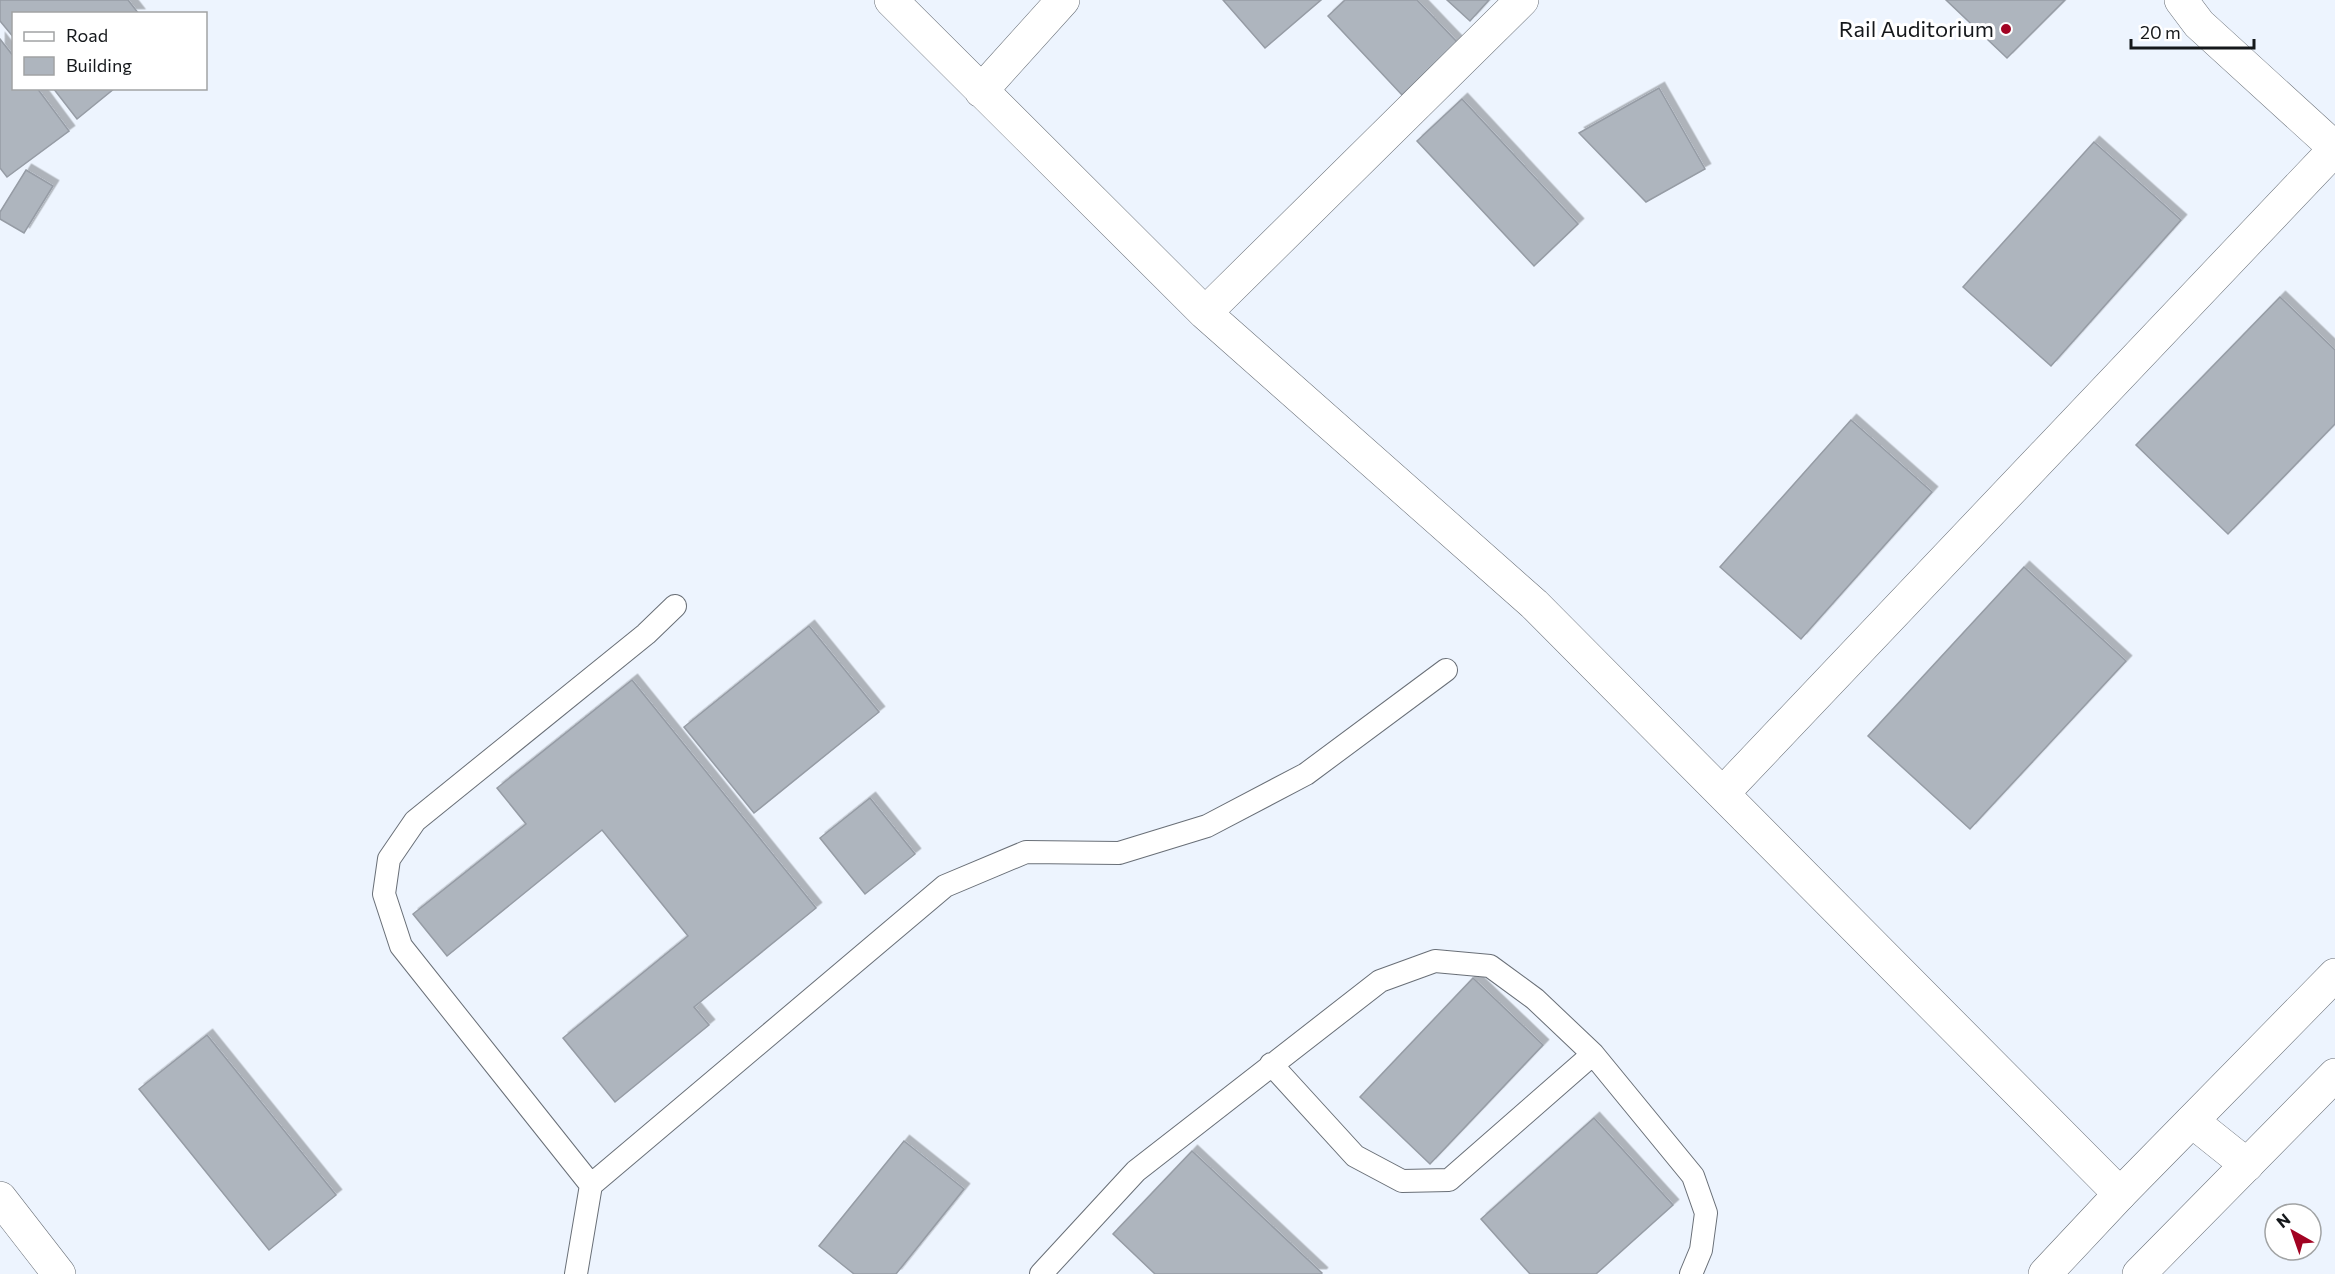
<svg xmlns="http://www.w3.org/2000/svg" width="2335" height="1274" font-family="Commissioner,sans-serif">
	<defs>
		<filter id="shadow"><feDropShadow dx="5.5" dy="-5.5" stdDeviation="0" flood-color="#0004"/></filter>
	</defs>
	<rect width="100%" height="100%" fill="#edf4fe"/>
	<path fill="#aeb5be" stroke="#969ca5" stroke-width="1.5" filter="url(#shadow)" d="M 0,0 L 128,0 L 139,14 L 14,14 L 14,38 L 0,21 Z
		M 1223,0 L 1321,0 L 1265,48 Z
		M 1345,0 L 1417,0 L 1457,42 L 1402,95 L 1328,16 Z
		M 1447,0 L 1489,0 L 1470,21 Z
		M 1946,0 L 2065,0 L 2007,58 Z
		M 0,39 L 14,57 L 14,88 L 37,88 L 69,131 L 7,177 L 0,168 Z
		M 53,88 L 115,88 L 77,119 Z
		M 1659,88 L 1705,169 L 1646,202 L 1579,133 Z
		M 1462,99 L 1578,224 L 1534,266 L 1417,141 Z
		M 2094,142 L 2181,220 L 2051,366 L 1963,287 Z
		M 26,170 L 53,186 L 24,233 L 0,219 L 0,212 Z
		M 2280,297 L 2335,350 L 2335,424 L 2228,534 L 2136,445 Z
		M 1851,420 L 1932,492 L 1801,639 L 1720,567 Z
		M 2024,567 L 2126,661 L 1970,829 L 1868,736 Z
		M 809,626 L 879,712 L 754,813 L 684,727 Z
		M 632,680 L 816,908 L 694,1007 L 709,1025 L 615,1102 L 563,1038 L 688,936 L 602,830 L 447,956 L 413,914 L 526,824 L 497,788 Z
		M 870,798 L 915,854 L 865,894 L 820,838 Z
		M 1473,978 L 1543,1045 L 1430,1164 L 1360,1097 Z
		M 207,1035 L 336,1195 L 269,1250 L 139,1089 Z
		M 1594,1118 L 1673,1205 L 1596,1274 L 1530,1274 L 1481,1219 Z
		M 904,1141 L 964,1189 L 896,1274 L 854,1274 L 819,1246 Z
		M 1192,1151 L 1322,1273 L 1321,1274 L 1155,1274 L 1113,1234 Z"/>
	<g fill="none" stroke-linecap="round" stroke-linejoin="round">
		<defs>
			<path id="service" d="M 1271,1064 L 1355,1156 L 1402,1181 L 1449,1180 L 1593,1054
				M 591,1185 L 945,886 L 1026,852 L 1119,853 L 1207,826 L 1306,774 L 1446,670
				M 576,1274 L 591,1185 L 401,946 L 384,894 L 389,859 L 415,821 L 646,634 L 675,606
				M 1041,1274 L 1136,1171 L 1380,981 L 1435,961 L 1490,966 L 1535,999 L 1593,1054 L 1693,1176 L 1706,1213 L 1701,1250 L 1691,1274"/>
			<path id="minor" d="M 891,0 L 1205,313 L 1534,604 L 2120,1194
				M 2181,0 L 2199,24 L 2335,148
				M 981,91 L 1063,0
				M 1205,313 L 1522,0
				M 1723,793 L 2335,149
				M 2192,1121 L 2247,1165"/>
			<path id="tertiary" d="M 2045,1274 L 2120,1194 L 2335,975
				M 2139,1274 L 2335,1075"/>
			<path id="primary" d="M 0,1198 L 59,1274"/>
		</defs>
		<use href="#service" stroke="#696f77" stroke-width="24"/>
		<use href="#minor" stroke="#696f77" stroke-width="34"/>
		<use href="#tertiary" stroke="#696f77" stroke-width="34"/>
		<use href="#primary" stroke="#696f77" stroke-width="34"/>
		<use href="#service" stroke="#fff" stroke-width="22"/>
		<use href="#minor" stroke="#fff" stroke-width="33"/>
		<use href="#tertiary" stroke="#fff" stroke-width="33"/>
		<use href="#primary" stroke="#fff" stroke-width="33"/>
	</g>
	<circle fill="#a20323" stroke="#fff" stroke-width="2" cx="2006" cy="29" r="6"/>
	<g text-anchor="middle" stroke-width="6" stroke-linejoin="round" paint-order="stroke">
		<g font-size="22" fill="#15181b" stroke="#fff" text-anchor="end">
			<text x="1994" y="37">Rail Auditorium</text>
		</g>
	</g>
	<rect x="12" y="12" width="195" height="78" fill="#ffffff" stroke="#a1a3a4" stroke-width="1.5"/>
	<rect x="24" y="32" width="30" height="9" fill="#ffffff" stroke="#a1a3a4" stroke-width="1.5"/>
	<text x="66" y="42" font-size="18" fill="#15181b">Road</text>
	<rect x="24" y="57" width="30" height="18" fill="#aeb5be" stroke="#a1a3a4" stroke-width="1.5"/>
	<text x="66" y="72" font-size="18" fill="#15181b">Building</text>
	<g transform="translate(2293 1232) rotate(320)"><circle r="28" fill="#ffffff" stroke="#a1a3a4" stroke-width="1.5"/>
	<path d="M0-4.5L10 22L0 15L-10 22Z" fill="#a20323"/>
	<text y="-9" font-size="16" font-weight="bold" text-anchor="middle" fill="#15181b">N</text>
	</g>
	<path d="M2131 39v9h123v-9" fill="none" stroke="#15181b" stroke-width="3"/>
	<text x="2140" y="39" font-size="18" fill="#15181b" stroke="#ffffff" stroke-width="4.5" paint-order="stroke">20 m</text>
</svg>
